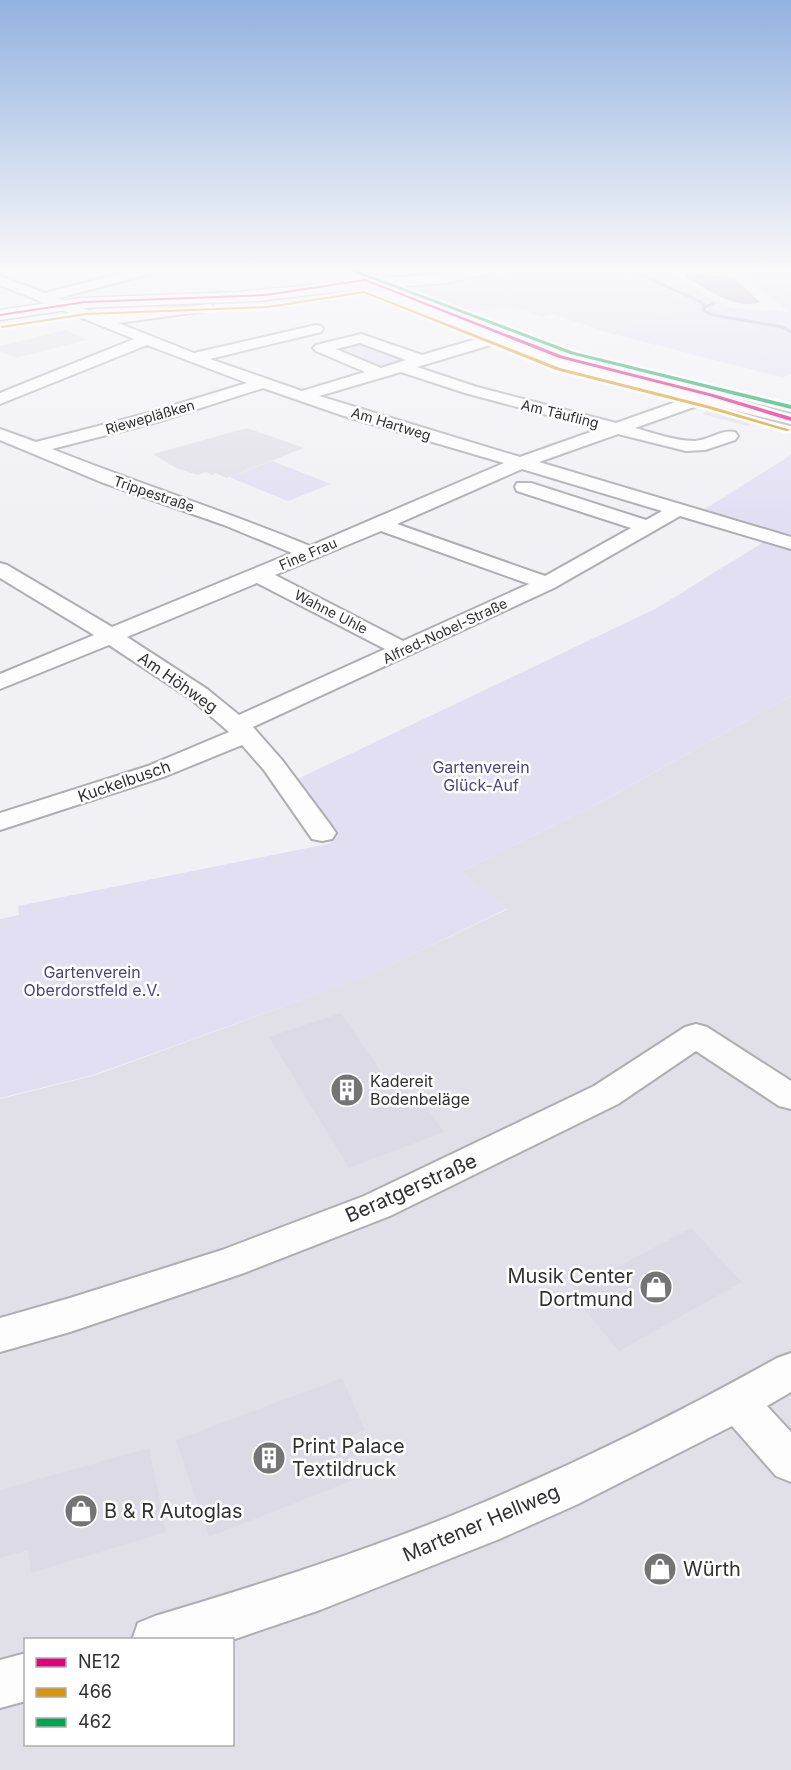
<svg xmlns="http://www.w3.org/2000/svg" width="791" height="1770" font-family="Inter,sans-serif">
	<rect width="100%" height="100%" fill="#f1f0f5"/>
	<path fill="#e1e0e8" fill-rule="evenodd" d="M 526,269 L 617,269 L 683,302 L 684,312 L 609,333 L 553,314 L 542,317 L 524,310 L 500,307 L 466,315 L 403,291 L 419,285 L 470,280 Z
		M 65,330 L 87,340 L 16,358 L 0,351 L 0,346 Z
		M 712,408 L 757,420 L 747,426 L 702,414 Z
		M 247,428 L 304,448 L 226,478 L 216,473 L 212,475 L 206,472 L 198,475 L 176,468 L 153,454 Z
		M 791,696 L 791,1770 L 0,1770 L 0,1099 L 96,1075 L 372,974 L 508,909 L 460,872 L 596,805 ZM 26,1640 L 232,1640 L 232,1744 L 26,1744 Z"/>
	<path fill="#e2dff3" d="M 617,269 L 665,269 L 710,298 L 732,308 L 789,312 L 741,272 L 791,272 L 791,374 L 782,377 L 609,333 L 684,311 L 683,302 Z
		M 365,341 L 411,358 L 375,369 L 330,351 Z
		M 791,455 L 791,696 L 592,807 L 460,872 L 508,908 L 371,975 L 93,1075 L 0,1098 L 0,919 L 19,915 L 18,906 L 332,843 L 324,837 L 287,784 L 657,608 L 770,538 L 697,514 Z
		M 272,461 L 331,484 L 288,501 L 229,477 Z"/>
	<path fill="#b3aed1" d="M 685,273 L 695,273 L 735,279 L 760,302 C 736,311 705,288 685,276 Z"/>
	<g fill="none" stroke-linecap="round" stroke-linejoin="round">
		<path stroke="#b3aed1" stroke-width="3" d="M 629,269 L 701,302 L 704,305 L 703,310 L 712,315 L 783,327 L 791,332
			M 703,308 L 714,303"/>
	</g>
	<path fill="#dcdae5" d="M 341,1013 L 394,1091 L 404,1088 L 419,1109 L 426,1107 L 444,1132 L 349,1168 L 269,1037 Z
		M 691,1228 L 742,1282 L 619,1351 L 570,1292 Z
		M 342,1378 L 365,1430 L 346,1437 L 363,1476 L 209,1537 L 176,1440 Z
		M 149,1448 L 166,1532 L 31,1573 L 28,1550 L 0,1558 L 0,1490 Z"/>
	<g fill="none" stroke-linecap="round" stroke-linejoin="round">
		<defs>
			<path id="minor" d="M 138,269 L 160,269 L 158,272 L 58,298 L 102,316 L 211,304 L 213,307 L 206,311 L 118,323 L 194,353 L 316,325 L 321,326 L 323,329 L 321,332 L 210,359 L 302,391 L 365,372 L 316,351 L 313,348 L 316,345 L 361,334 L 422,355 L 483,337 L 353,289 L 351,286 L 358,282 L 573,361 L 703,392 L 717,392 L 718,396 L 791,414 L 791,424 L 705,403 L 635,428 C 654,433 675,441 695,441 C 709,440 722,429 735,432 L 738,436 L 735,440 L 705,450 L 686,451 L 618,434 L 539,462 L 791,537 L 791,549 L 680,516 L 554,588 L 253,727 L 282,760 L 332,827 L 336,833 L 332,839 L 322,841 L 312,839 L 264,770 L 242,745 L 166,776 L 0,830 L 0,813 L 148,766 L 229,732 L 191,699 L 109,645 L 0,689 L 0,674 L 94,635 L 0,578 L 0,563 L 7,565 L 112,627 L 292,553 L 224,525 L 101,482 L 0,440 L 0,429 L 36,442 L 145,414 L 247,383 L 147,345 L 0,404 L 0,393 L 134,339 L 0,285 L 0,276 L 45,293 ZM 360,343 L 406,360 L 381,368 L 336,349 ZM 497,343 L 563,367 L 687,398 L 616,423 L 477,387 L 417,367 ZM 401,372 L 465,393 L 599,429 L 520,457 L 319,396 ZM 263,388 L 344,416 L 504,463 L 310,546 C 225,511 137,483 52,449 L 157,422 ZM 522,469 L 662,511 L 646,520 L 531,483 L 517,483 L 515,487 L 517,491 L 631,528 L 545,576 L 397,524 ZM 381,531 L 529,584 L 403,641 L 275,575 ZM 257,583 L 385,649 L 239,715 L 207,689 L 127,637 Z
				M 696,1024 L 707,1027 L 791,1081 L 791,1109 L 779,1106 L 696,1051 L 618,1104 L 390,1216 L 244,1273 L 70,1332 L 0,1352 L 0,1318 L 70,1298 L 222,1250 L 364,1196 L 594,1086 L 685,1027 Z
				M 791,1353 L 791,1392 L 767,1406 L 791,1432 L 791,1482 L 776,1476 L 732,1426 L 576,1505 L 497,1540 L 320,1610 L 232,1640 L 132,1640 L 138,1623 L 155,1616 C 261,1584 367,1551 470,1508 C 575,1464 677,1414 777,1358 Z
				M 26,1653 L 26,1701 L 0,1708 L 0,1660 Z"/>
			<path id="major" d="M 373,279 L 381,284 L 379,287 L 257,301 L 81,308 L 0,320 L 0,310 L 81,298 L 238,292 Z"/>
			<path id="highway" d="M 467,269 L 498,269 L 495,272 L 446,283 L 373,289 L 365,284 L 373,279 L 446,273 Z"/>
		</defs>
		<use href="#minor" stroke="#aeadb1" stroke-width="4"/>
		<use href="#major" stroke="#aeadb1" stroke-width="3"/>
		<use href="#highway" stroke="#aeadb1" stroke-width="3"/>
		<use href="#minor" fill="#fdfdfe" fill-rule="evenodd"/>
		<use href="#major" fill="#fdfdfe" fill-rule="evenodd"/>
		<use href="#highway" fill="#fdfdfe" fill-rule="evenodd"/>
		<defs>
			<path id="bus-1" d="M 365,279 L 563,356 L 713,394 L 791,417 L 791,421 L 709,396 L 559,358 L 365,281 L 266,296 L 85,303 L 0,316 L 0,314 L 85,301 L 266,294 Z"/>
			<path id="bus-2" d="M 364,291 L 560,368 L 710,406 L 791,430 L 786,431 L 706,408 L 556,370 L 364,293 L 268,308 L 86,315 L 2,328 L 0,327 L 2,326 L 86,313 L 268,306 Z"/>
			<path id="bus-3" d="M 346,269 L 352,269 L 574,352 L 791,405 L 791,409 L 570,354 Z"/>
		</defs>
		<use href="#bus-1" stroke="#fff" stroke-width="5"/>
		<use href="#bus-2" stroke="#fff" stroke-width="5"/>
		<use href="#bus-3" stroke="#fff" stroke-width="5"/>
		<use href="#bus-1" fill="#e5007d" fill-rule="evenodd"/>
		<use href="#bus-2" fill="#d99408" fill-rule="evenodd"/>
		<use href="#bus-3" fill="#00a651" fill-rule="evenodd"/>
	</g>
	<linearGradient id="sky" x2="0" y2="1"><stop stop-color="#93b2df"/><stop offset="0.52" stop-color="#f9f8fa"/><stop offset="1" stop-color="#f9f8fa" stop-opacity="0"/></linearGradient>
	<rect width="791" height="517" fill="url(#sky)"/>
	<defs>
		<symbol id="building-disc" viewBox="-11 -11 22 22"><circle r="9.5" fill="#747477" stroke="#fff"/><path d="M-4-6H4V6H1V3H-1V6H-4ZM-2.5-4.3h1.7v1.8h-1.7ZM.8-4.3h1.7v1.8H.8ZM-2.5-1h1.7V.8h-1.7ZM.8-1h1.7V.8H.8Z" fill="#fff"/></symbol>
		<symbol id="shop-disc" viewBox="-11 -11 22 22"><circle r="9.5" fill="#747477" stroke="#fff"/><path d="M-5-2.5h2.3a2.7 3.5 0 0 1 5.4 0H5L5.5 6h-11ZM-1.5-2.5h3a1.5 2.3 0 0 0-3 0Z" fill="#fff"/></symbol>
	</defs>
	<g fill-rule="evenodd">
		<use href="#building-disc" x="328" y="1071" width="38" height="38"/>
		<use href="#shop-disc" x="637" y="1268" width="38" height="38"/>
		<use href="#building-disc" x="250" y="1439" width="38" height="38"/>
		<use href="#shop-disc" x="62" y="1492" width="38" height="38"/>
		<use href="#shop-disc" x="641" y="1550" width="38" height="38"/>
	</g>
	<g text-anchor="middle" stroke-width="5" stroke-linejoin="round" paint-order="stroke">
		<g font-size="14" fill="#313133" stroke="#fff">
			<text transform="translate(560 414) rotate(14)" y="5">Am Täufling</text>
			<text transform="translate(150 417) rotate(-16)" y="5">Riewepläßken</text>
			<text transform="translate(391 424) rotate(17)" y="5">Am Hartweg</text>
			<text transform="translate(154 494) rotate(19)" y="5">Trippestraße</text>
			<text transform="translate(308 554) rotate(-23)" y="5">Fine Frau</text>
			<text transform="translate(331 612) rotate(27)" y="5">Wahne Uhle</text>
			<text transform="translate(445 631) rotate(-25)" y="5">Alfred-Nobel-Straße</text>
		</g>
		<g font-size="16" fill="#313133" stroke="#fff">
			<text transform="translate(178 682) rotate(35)" y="6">Am Höhweg</text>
			<text transform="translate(124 781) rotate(-19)" y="6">Kuckelbusch</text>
		</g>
		<g font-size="16" fill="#4f4380" stroke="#fff">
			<text x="481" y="773">Gartenverein<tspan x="481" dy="18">Glück-Auf</tspan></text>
			<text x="92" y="978">Gartenverein<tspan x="92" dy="18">Oberdorstfeld e.V.</tspan></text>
		</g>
		<g font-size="16" fill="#313133" stroke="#fff" text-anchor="start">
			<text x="370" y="1087">Kadereit<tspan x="370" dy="18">Bodenbeläge</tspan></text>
		</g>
		<g font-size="20" fill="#313133" stroke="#fff">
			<text transform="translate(411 1188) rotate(-24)" y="7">Beratgerstraße</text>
			<text transform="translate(481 1523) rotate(-23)" y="7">Martener Hellweg</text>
		</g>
		<g font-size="20" fill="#313133" stroke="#fff" text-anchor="start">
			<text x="633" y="1283" text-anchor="end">Musik Center<tspan x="633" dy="23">Dortmund</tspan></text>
			<text x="292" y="1453">Print Palace<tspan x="292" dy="23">Textildruck</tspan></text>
			<text x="104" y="1518">B &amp; R Autoglas</text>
			<text x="683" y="1576">Würth</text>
		</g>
	</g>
	<rect x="24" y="1638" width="210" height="108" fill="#ffffff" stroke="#adadad" stroke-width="1.5"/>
	<rect x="36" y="1658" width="30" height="9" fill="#e5007d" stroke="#adadad" stroke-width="1.5"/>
	<text x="78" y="1668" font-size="18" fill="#313133">NE12</text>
	<rect x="36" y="1688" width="30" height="9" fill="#d99408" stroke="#adadad" stroke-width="1.5"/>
	<text x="78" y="1698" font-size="18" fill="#313133">466</text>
	<rect x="36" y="1718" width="30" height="9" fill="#00a651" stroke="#adadad" stroke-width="1.5"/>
	<text x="78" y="1728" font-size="18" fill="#313133">462</text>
</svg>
